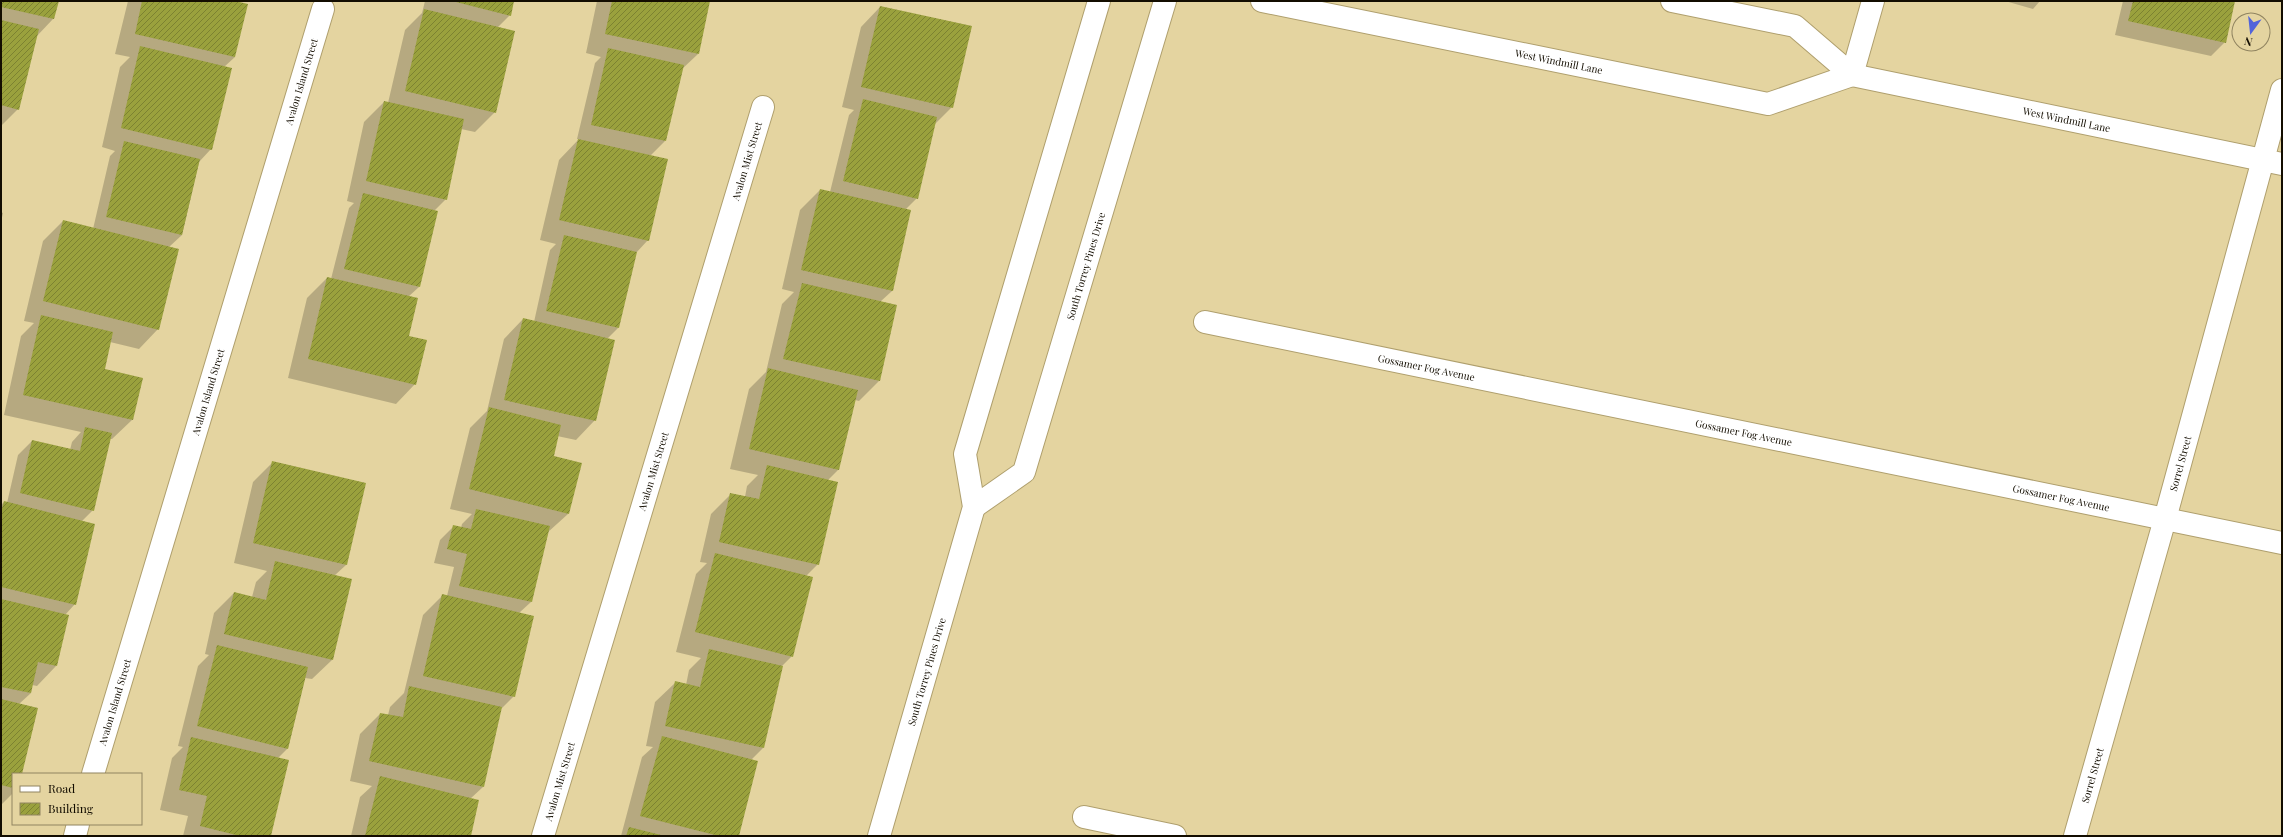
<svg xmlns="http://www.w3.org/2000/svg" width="2283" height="837" font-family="'Playfair Display',serif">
	<defs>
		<pattern id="building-hatch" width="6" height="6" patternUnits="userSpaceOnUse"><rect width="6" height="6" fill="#9aa13d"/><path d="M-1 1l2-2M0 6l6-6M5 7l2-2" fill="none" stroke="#7c8231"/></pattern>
	</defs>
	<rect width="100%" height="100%" fill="#e4d4a0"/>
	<path fill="#0003" d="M 1,1 L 58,1 L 53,19 L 36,37 L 18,109 L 1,126 Z
		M 128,1 L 231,1 L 235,57 L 224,67 L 211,149 L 199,162 L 182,235 L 169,247 L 158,329 L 139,349 L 110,342 L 104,370 L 132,420 L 112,439 L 110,439 L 93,510 L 82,521 L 75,604 L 65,615 L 56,666 L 37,686 L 32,685 L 31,693 L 19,704 L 21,774 L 13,774 L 13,793 L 1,805 L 1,505 L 4,502 L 7,503 L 18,455 L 32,441 L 70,450 L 72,442 L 81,432 L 4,415 L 21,336 L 34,323 L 24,321 L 43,241 L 63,221 L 93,229 L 110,156 L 115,151 L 102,147 L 120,67 L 130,57 L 115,54 Z
		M 425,1 L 513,1 L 510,15 L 497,28 L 495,112 L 475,132 L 461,129 L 446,199 L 434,211 L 419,287 L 408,297 L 408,337 L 415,384 L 396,404 L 288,378 L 307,298 L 327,278 L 331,279 L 349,208 L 354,203 L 347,201 L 364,122 L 384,102 L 388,103 L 405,30 L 422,13 Z
		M 597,1 L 709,1 L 698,54 L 681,70 L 665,141 L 650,156 L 648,240 L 636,253 L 618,328 L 607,339 L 595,420 L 576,440 L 557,436 L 553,457 L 568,514 L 547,533 L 531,602 L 519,613 L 514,696 L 500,710 L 483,787 L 470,799 L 470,836 L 351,836 L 360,797 L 372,786 L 350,781 L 360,734 L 380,714 L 388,715 L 390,707 L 404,693 L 423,615 L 443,595 L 447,596 L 454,567 L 434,563 L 440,540 L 454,526 L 461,528 L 462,524 L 472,514 L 450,509 L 470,428 L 487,411 L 504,339 L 523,319 L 534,322 L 550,250 L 556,244 L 540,240 L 559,160 L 579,139 L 577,139 L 595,63 L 601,57 L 586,53 Z
		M 2005,1 L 2040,1 L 2033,9 Z
		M 2123,1 L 2234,1 L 2225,42 L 2211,56 L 2115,35 Z
		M 880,7 L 952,107 L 934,125 L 917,198 L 905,210 L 892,291 L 880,302 L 896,306 L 879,381 L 859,401 L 855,400 L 838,470 L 828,480 L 818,564 L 805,577 L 792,656 L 781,667 L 763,748 L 751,760 L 738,836 L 621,836 L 642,757 L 653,747 L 646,746 L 655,702 L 675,683 L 686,685 L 689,670 L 701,658 L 676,652 L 696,574 L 707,563 L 700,562 L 711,514 L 731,494 L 745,497 L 747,486 L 758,475 L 730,469 L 749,389 L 766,372 L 782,304 L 794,292 L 782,289 L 800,210 L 820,190 L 830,192 L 849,115 L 854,110 L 842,107 L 861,27 Z
		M 1,212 L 3,213 L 1,222 Z
		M 272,463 L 365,484 L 346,565 L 334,576 L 332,660 L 312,679 L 305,678 L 288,748 L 277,759 L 270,836 L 183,836 L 188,816 L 160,810 L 172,758 L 183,747 L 178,746 L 198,666 L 209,655 L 205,654 L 214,613 L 234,593 L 252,597 L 256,582 L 267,571 L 234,563 L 253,482 Z"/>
	<path fill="url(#building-hatch)" d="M 1,1 L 59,1 L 54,19 L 1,7 Z
		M 142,1 L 235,1 L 248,4 L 235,57 L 135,34 Z
		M 452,1 L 514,1 L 511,16 Z
		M 612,1 L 710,1 L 699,54 L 605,34 Z
		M 2133,1 L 2235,1 L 2226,43 L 2128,21 Z
		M 880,6 L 972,26 L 953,108 L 861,87 Z
		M 424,9 L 515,31 L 496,113 L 405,91 Z
		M 1,20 L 39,29 L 19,110 L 1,105 Z
		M 140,46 L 232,68 L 212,150 L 121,128 Z
		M 608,48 L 684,65 L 666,141 L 591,125 Z
		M 863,99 L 937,117 L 918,199 L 843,181 Z
		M 384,101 L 464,119 L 447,200 L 366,181 Z
		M 578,139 L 668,159 L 649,241 L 559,220 Z
		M 124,141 L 200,159 L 182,235 L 106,217 Z
		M 820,189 L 911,210 L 893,291 L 801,270 Z
		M 363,193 L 438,211 L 420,287 L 344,269 Z
		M 63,220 L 179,249 L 159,330 L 43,301 Z
		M 564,235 L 637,252 L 619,328 L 546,311 Z
		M 327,277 L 418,298 L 409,336 L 427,340 L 416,385 L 308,359 Z
		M 802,283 L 897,305 L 880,381 L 783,359 Z
		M 41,315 L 113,332 L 105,369 L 143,378 L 133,420 L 23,395 Z
		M 523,318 L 615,340 L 596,421 L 504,400 Z
		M 768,368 L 858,390 L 839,470 L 749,449 Z
		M 489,407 L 561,425 L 554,456 L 582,463 L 569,514 L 469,489 Z
		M 85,427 L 112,433 L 94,511 L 20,493 L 32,440 L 80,451 Z
		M 272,461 L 366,483 L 347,565 L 253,543 Z
		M 767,465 L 838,482 L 819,565 L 719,542 L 730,493 L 759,499 Z
		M 4,501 L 95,524 L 76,605 L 1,587 L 1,512 Z
		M 476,509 L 550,526 L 532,602 L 459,586 L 467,554 L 447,549 L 453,525 L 471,529 Z
		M 715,553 L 813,577 L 793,657 L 695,632 Z
		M 275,561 L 352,579 L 333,660 L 224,634 L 234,592 L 266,600 Z
		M 442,594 L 534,616 L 515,697 L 423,676 Z
		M 1,599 L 69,615 L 57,666 L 38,662 L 31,693 L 1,687 Z
		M 217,645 L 308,667 L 288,749 L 197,726 Z
		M 709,649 L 783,666 L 764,748 L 665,726 L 675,681 L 700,687 Z
		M 409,686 L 502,707 L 484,787 L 369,761 L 380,713 L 403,717 Z
		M 1,699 L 38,708 L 22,774 L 13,774 L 13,788 L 1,785 Z
		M 662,736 L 758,761 L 739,836 L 719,836 L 640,816 Z
		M 191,737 L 289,760 L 271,836 L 240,836 L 200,826 L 207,796 L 179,790 Z
		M 380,776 L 479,800 L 471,836 L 365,836 Z
		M 629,827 L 661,835 L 661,836 L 626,836 Z"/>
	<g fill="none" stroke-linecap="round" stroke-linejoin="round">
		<defs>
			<g id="street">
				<path d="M 1852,75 L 1873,1"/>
				<path id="s1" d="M 1205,322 L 2282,543"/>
				<path id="s2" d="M 93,774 L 323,9"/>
				<path d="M 1084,817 L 1175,836"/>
				<path d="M 75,836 L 78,824"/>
				<path id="s3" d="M 543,836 L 763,107"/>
				<path id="s4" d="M 2075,836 L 2165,519 L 2282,90"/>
			</g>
			<g id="secondary">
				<path id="s5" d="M 1262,1 L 1768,104 L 1852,75"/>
				<path id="s6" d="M 1672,1 L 1795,26 L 1852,75 L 2282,164"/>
				<path id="s7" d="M 974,507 L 1024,472 L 1165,1"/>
				<path id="s8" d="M 879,836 L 974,507 L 965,454 L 1099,1"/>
			</g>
		</defs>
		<use href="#street" stroke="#af9f6d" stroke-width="24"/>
		<use href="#secondary" stroke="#af9f6d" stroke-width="24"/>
		<use href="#street" stroke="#fff" stroke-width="22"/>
		<use href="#secondary" stroke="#fff" stroke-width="22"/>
	</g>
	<g text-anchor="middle" stroke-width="4" stroke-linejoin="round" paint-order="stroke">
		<g font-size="10" fill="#130d00" stroke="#e4d4a0">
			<text dy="4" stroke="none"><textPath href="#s5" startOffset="303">West Windmill Lane</textPath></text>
			<text dy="4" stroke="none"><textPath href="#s2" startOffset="723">Avalon Island Street</textPath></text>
			<text dy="4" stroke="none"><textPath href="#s6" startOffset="420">West Windmill Lane</textPath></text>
			<text dy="4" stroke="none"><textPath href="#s3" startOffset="705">Avalon Mist Street</textPath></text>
			<text dy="4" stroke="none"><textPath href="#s7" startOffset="276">South Torrey Pines Drive</textPath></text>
			<text dy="4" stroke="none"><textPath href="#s1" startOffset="226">Gossamer Fog Avenue</textPath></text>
			<text dy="4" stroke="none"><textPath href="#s2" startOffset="399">Avalon Island Street</textPath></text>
			<text dy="4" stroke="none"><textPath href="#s1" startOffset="550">Gossamer Fog Avenue</textPath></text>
			<text dy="4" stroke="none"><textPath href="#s4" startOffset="387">Sorrel Street</textPath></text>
			<text dy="4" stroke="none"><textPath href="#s3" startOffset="381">Avalon Mist Street</textPath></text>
			<text dy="4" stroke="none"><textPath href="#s1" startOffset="874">Gossamer Fog Avenue</textPath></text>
			<text dy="4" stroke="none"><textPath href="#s8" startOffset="171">South Torrey Pines Drive</textPath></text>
			<text dy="4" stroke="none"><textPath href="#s2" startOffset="75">Avalon Island Street</textPath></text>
			<text dy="4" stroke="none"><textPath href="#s4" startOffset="63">Sorrel Street</textPath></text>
			<text dy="4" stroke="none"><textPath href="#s3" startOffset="57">Avalon Mist Street</textPath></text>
		</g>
	</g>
	<rect width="2283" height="837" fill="none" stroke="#130d00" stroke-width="4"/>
	<rect x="12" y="773" width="130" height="52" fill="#e4d4a0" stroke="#908460"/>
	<rect x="20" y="786" width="20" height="6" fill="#ffffff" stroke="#908460"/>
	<text x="48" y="793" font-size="12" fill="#130d00">Road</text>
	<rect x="20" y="803" width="20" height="12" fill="url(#building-hatch)" stroke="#908460"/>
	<text x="48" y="813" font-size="12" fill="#130d00">Building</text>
	<g transform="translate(2251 32) rotate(195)"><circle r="19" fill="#e4d4a0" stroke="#908460"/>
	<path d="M0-3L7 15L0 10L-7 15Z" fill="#5264da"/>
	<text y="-6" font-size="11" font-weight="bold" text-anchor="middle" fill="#130d00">N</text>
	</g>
</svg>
